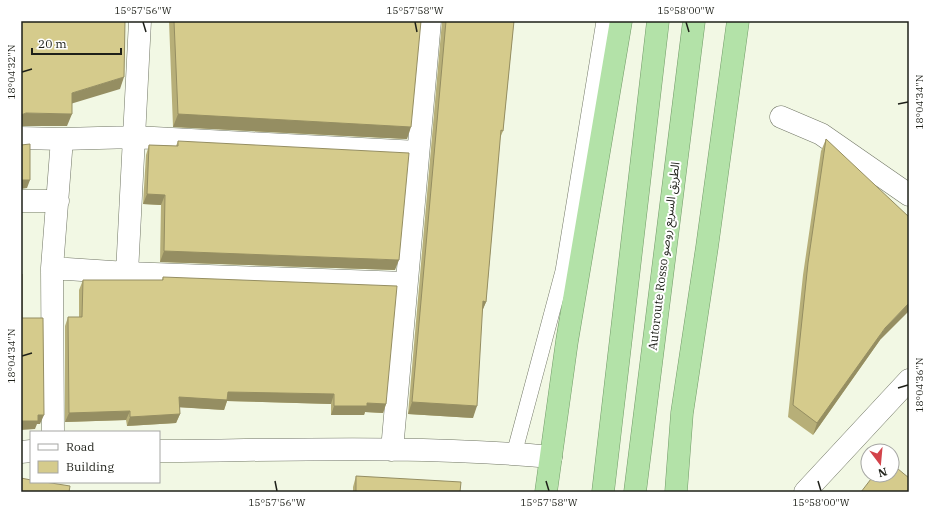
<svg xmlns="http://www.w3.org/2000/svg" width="930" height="513" font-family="'IBM Plex Serif','Noto Sans Arabic',serif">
	<rect width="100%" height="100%" fill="#f2f8e4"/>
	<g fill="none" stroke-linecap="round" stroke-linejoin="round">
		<defs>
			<path id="service" d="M 514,454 L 563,271 L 604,21"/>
			<path id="minor" d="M 781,117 L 821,134 L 909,195
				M 21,138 L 62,139 L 135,137 L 418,152
				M 21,201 L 58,201
				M 52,268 L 127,273 L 405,283
				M 127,273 L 140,21
				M 53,432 L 52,268 L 62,139
				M 392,450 L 430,21
				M 159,451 C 289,450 421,445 551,457
				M 21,452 L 31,451
				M 805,492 L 909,380"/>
			<path id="trunk" d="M 546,492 L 567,341 L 621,21
				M 603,492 L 658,21
				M 635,492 L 694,21
				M 676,492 L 682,413 L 707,247 L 738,21"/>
		</defs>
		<use href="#service" stroke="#717665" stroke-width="16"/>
		<use href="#minor" stroke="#717665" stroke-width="23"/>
		<use href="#trunk" stroke="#729a68" stroke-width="23"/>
		<use href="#service" stroke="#fff" stroke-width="15"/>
		<use href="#minor" stroke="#fff" stroke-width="22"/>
		<use href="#trunk" stroke="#b3e2a8" stroke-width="22"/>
	</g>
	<path fill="#b7af78" d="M 169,21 L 421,21 L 407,139 L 173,127 Z
		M 442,21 L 514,21 L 503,131 L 500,138 L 486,302 L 482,311 L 473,418 L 408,414 Z
		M 826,139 L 880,340 L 813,435 L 788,417 L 803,275 L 821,151 Z
		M 178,141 L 395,270 L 160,262 L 161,205 L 143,204 L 146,155 L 149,145 L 176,146 Z
		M 163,277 L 386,404 L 383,413 L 365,412 L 364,415 L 331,415 L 331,404 L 227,401 L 224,410 L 179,407 L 180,414 L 176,423 L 127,426 L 126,420 L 65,422 L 65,326 L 68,317 L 79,317 L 79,290 L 83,280 L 162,280 Z
		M 356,476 L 460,492 L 353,492 L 353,487 Z"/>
	<path fill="#958e62" d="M 124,77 L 120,89 L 67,105 L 72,93 Z
		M 26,113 L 72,114 L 67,126 L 21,126 L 21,115 Z
		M 178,114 L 411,127 L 407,139 L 173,127 Z
		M 21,180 L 30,180 L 27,188 L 21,189 Z
		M 147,194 L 165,195 L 161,205 L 143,204 Z
		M 164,251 L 399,260 L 395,270 L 160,262 Z
		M 483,301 L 486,302 L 481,314 Z
		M 909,303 L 909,311 L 880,340 L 813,435 L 817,423 L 885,328 Z
		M 228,392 L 334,394 L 331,404 L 227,401 L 224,410 L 175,407 L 179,397 Z
		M 412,402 L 477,406 L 473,418 L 408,414 Z
		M 367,403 L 386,404 L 383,413 L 365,412 L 364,415 L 331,415 L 334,406 Z
		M 130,411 L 126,420 L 65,422 L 69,413 Z
		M 180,414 L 176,423 L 127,426 L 130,417 Z
		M 38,415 L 44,415 L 40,424 L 37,424 L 35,429 L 21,430 L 21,421 Z"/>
	<path fill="#d5cb8c" stroke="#958e62" d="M 21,21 L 125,21 L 124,77 L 72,93 L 72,114 L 26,113 L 21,115 Z
		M 174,21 L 421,21 L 411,127 L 178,114 Z
		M 446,21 L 514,21 L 503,131 L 501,130 L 486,302 L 483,301 L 477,406 L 412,402 Z
		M 826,139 L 909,217 L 909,303 L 885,328 L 817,423 L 793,405 L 808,263 Z
		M 178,141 L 409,153 L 399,260 L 164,251 L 165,195 L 147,194 L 149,145 L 178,146 Z
		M 30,144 L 30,180 L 21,180 L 21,145 Z
		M 21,274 L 22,274 L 22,318 L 43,318 L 44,415 L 38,415 L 38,421 L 21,421 Z
		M 163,277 L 397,286 L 386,404 L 367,403 L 367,406 L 334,406 L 334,394 L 228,392 L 227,400 L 179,397 L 180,414 L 130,417 L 130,411 L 69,413 L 68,317 L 82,317 L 83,280 L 163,280 Z
		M 892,464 L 909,478 L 909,492 L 861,492 L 874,475 L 892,475 Z
		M 356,476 L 461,482 L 460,492 L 356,492 Z
		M 21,478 L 31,480 L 31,482 L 45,482 L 70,486 L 69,492 L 21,492 Z"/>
	<path fill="none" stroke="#1e2019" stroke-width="1.5" d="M 143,22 L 146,32M 415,22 L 417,32M 686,22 L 689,32M 22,72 L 32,69M 898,104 L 908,102M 22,356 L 32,353M 898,388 L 908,385M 275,481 L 277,491M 546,481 L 549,491M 818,481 L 821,491"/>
	<g text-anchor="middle" stroke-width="4" stroke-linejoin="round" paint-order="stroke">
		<g font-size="12" fill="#1e2019" stroke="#fff">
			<text transform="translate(664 256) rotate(-83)" y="4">Autoroute Rosso الطريق السريع روصو</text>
		</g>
	</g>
	<rect width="930" height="513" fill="none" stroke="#ffffff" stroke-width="44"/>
	<rect x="30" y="431" width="130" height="52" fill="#ffffff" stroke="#a5a6a3"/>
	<rect x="38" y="444" width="20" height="6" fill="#ffffff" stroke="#a5a6a3"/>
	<text x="66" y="451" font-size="12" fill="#1e2019">Road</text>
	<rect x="38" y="461" width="20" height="12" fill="#d5cb8c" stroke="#a5a6a3"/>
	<text x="66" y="471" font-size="12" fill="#1e2019">Building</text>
	<g transform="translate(880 463) rotate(164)"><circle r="19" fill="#ffffff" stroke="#a5a6a3"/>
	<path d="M0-3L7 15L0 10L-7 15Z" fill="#d3434a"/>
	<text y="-6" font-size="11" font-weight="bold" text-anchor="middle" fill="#1e2019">N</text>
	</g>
	<path d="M32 48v6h89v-6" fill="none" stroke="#1e2019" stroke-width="2"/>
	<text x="38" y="48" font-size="12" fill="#1e2019" stroke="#ffffff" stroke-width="3" paint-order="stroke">20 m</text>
	<rect x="22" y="22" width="886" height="469" fill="none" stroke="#1e2019" stroke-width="1.5"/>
	<g font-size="10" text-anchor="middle" fill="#1e2019">
		<text x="143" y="14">15°57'56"W</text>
		<text x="415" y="14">15°57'58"W</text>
		<text x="686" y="14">15°58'00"W</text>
		<text transform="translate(11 72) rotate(-90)" y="4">18°04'32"N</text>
		<text transform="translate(919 102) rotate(-90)" y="4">18°04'34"N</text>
		<text transform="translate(11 356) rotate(-90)" y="4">18°04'34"N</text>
		<text transform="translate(919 385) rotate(-90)" y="4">18°04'36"N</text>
		<text x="277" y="506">15°57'56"W</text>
		<text x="549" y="506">15°57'58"W</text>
		<text x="821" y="506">15°58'00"W</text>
	</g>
</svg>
